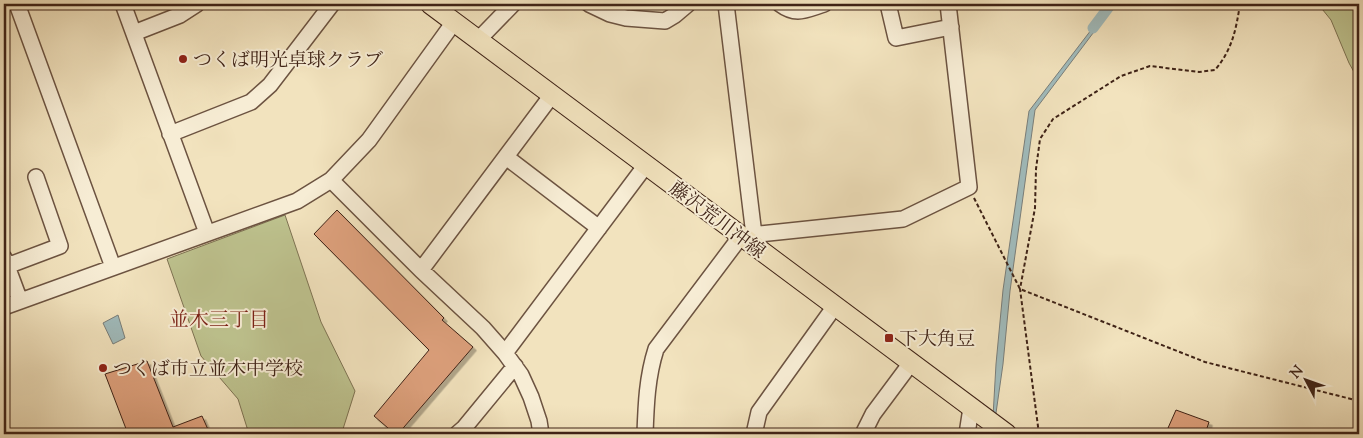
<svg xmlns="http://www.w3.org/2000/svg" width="1363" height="438" font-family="'Sorts Mill Goudy','Noto Serif JP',serif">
	<defs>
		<filter id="shadow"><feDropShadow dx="3.5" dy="3.5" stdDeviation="0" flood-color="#0004"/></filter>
	</defs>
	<rect width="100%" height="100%" fill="#f2e3be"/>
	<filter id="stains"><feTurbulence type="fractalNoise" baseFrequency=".004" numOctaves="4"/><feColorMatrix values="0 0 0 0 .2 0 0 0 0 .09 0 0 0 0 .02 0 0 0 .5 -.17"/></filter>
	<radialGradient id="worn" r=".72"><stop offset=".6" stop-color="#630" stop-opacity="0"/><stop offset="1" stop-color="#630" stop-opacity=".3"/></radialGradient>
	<path fill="#bec38f" stroke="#7e7353" d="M 1318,4 L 1359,4 L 1359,81 L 1349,63 L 1331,20 Z
		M 285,215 L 321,322 L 355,391 L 343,429 L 345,434 L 249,434 L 238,399 L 201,356 L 167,259 Z"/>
	<path fill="#a0bbbc" stroke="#797e7a" d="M 1111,4 L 1115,4 L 1035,110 L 1010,291 L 1003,364 L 993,434 L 992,434 L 996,364 L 1003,290 L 1029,111 Z
		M 118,315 L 125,338 L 113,344 L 103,323 Z"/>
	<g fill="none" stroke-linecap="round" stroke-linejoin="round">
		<path stroke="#a0bbbc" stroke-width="11" d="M 1093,28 L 1111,4"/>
	</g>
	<path fill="#dea17d" stroke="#3f2317" filter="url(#shadow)" d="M 337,210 L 444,318 L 442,320 L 473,347 L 398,434 L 395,434 L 374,416 L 429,350 L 314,234 Z
		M 147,361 L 173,427 L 202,416 L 210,434 L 128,434 L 105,374 Z
		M 1176,410 L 1209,422 L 1205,434 L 1184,434 L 1168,428 Z"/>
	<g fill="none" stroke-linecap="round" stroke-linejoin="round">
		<defs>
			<path id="minor" d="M 17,4 L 113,267
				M 123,4 L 207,233
				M 589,4 L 610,14 L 626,18 L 665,21 L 675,15 L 688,4
				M 726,4 L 754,235
				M 780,4 C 796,16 805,10 824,4
				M 888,4 L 896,38 L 951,27
				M 134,33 L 180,15 L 197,4
				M 478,40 L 513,4
				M 170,134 L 251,102 L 270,85 L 332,4
				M 506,157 L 599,228
				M 331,180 L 421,270 L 483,328 L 505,353 L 521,375 L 531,397 L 539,421 L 541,434
				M 4,258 L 20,301
				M 7,266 L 60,246 L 36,177
				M 421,270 L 552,95
				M 4,307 L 297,201 L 331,180 L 369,140 L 454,22
				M 505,353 L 646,165
				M 457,434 L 464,428 L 515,366
				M 645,434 C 646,405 647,377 656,349 L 741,236 L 903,219 L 969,187 L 948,4
				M 754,434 L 759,412 L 835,306
				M 863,434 L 873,414 L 911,363
				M 967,434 L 971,408"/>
			<path id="major" d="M 430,4 L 1007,434"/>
		</defs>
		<use href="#minor" stroke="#6c5341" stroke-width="18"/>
		<use href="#major" stroke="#3f2317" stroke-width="21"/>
		<path stroke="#3f2317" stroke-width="2" stroke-dasharray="4 2.5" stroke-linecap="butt" d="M 974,198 L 1020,289 L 1205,362 L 1359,401
			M 1039,434 L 1020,289 L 1035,208 L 1036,169 L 1040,139 L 1053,119 L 1121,76 L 1150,66 L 1199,72 L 1215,70 C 1232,50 1236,30 1240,4"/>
		<use href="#minor" stroke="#f7edd5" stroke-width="15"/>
		<use href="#major" stroke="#f2e3be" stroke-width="19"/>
	</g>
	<g fill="#8f2418" stroke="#f7edd5" stroke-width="2">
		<circle cx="183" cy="59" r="5"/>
		<rect x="884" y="333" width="10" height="10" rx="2.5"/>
		<circle cx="103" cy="368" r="5"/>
	</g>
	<g text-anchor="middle" stroke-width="4" stroke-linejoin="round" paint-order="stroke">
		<g font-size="19" fill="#3f2317" stroke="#f7edd5" text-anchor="start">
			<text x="193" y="66">つくば明光卓球クラブ</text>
			<text x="899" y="345">下大角豆</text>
			<text x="113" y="375">つくば市立並木中学校</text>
		</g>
		<g font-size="19" fill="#3f2317" stroke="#f7edd5">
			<text transform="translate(718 219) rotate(37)" y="7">藤沢荒川沖線</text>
		</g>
		<g font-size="20" fill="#7a1f14" stroke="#f7edd5">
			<text x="219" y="326">並木三丁目</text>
		</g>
	</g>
	<rect width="1363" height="438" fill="none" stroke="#f2e3be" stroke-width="20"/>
	<rect x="5" y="5" width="1353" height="428" fill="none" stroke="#3f2317" stroke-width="2.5"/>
	<rect x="10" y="10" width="1343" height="418" fill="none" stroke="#3f2317"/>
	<g transform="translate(1306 380) rotate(311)" stroke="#f7edd5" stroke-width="4" paint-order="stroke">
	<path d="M0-4L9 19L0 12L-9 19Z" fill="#3f2317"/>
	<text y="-8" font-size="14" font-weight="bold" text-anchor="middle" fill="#3f2317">N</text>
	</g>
	<rect width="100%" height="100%" filter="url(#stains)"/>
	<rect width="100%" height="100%" fill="url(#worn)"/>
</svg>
